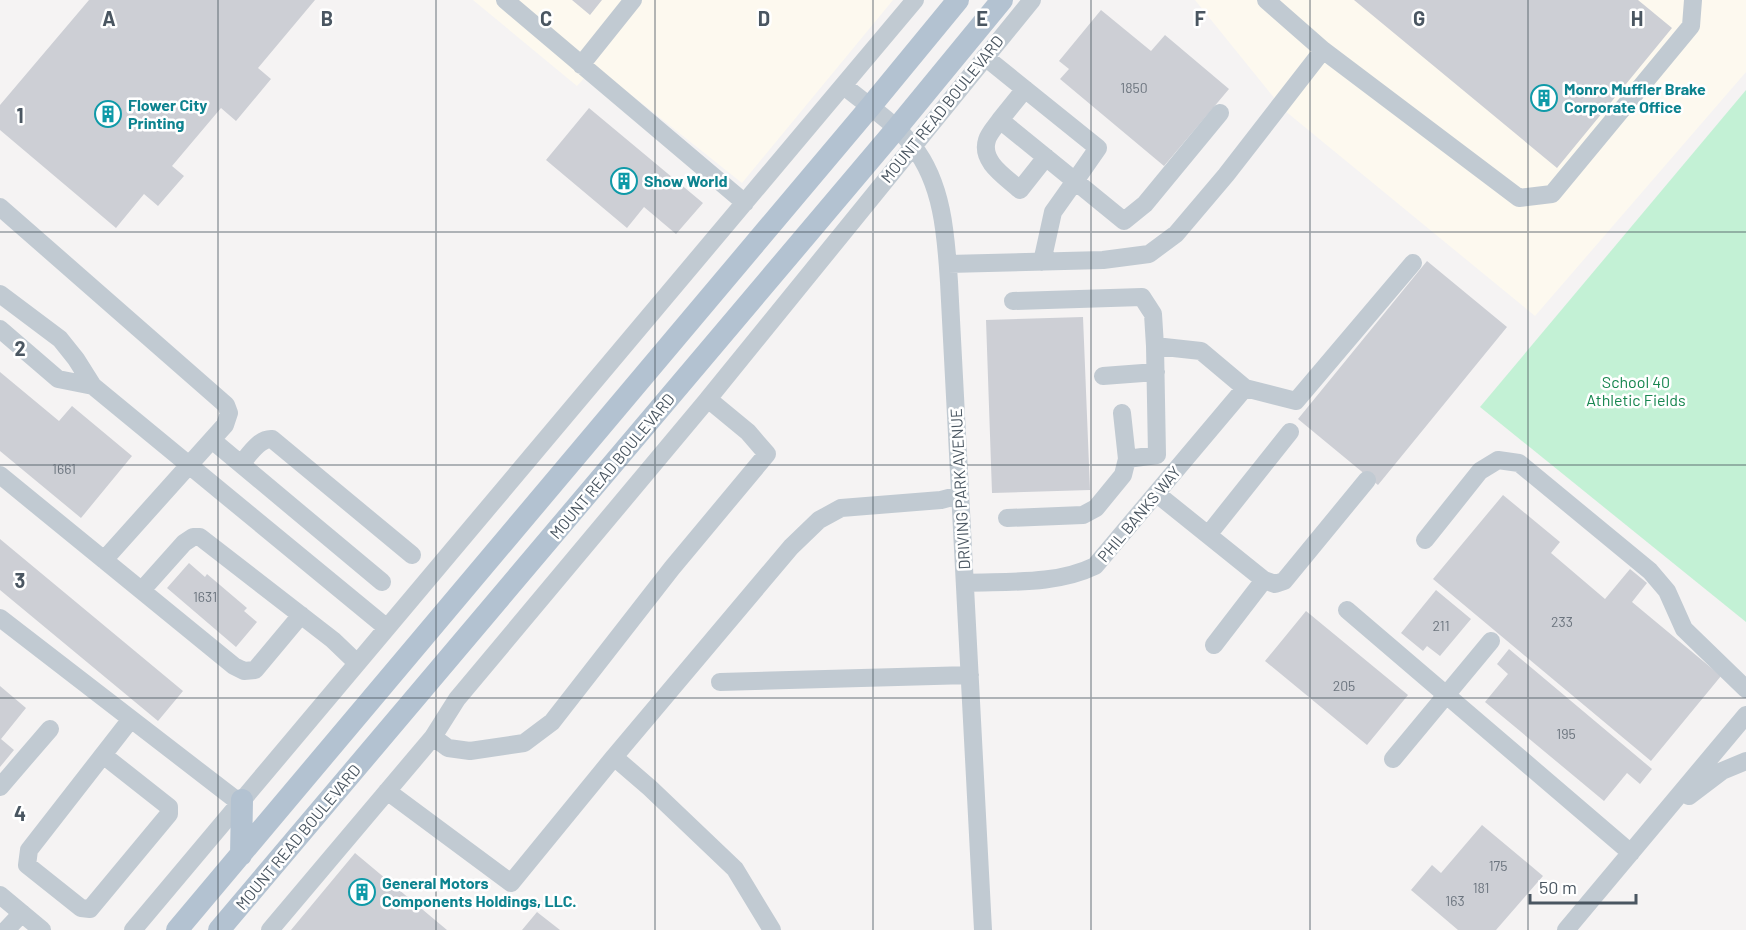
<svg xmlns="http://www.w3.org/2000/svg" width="1746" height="930" font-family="Barlow,sans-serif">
	<rect width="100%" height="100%" fill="#f5f3f3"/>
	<path fill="#fdf9ef" d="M 473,0 L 893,0 L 742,183 L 595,66 L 577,86 Z
		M 1195,0 L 1746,0 L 1746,72 L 1535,316 L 1284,110 Z"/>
	<path fill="#c3f1d5" d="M 1746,90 L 1746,622 L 1480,407 Z"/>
	<path fill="#cdcfd5" d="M 89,0 L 315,0 L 258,68 L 271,79 L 236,121 L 221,108 L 172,166 L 184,176 L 158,206 L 144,194 L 116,228 L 0,130 L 0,105 Z
		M 572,0 L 602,0 L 590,15 Z
		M 1354,0 L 1638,0 L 1672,28 L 1557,168 Z
		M 1101,10 L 1151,51 L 1165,35 L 1229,89 L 1164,166 L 1060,79 L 1069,69 L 1059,61 Z
		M 589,108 L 703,203 L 676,234 L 644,207 L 627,228 L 546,160 Z
		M 1427,261 L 1507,327 L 1378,485 L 1298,419 Z
		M 1083,317 L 1090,490 L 992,493 L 986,320 Z
		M 0,372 L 59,421 L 72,406 L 132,456 L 81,518 L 0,451 Z
		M 1503,495 L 1560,542 L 1551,553 L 1605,599 L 1630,569 L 1647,583 L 1632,602 L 1721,676 L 1651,761 L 1433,579 Z
		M 0,539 L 183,691 L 158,721 L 0,590 Z
		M 189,563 L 205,577 L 207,574 L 247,608 L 244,611 L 257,622 L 236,647 L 167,588 Z
		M 1436,590 L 1471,619 L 1440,656 L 1427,646 L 1423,651 L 1401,633 Z
		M 1306,611 L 1408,695 L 1367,745 L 1265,661 Z
		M 1509,649 L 1652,769 L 1640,784 L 1627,773 L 1604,801 L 1485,702 L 1508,674 L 1497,664 Z
		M 0,686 L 26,708 L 1,739 L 14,750 L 0,767 Z
		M 1482,825 L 1543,876 L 1496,930 L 1458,930 L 1411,890 L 1432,865 L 1441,873 Z
		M 355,853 L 447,930 L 291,930 Z
		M 537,912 L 560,930 L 522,930 Z"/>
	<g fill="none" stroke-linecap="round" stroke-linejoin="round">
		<path stroke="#c1cad2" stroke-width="18" d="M 505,0 L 745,203
			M 1266,0 L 1323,50
			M 985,57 L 1098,148 L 1075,181 L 1000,120 L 1025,89
			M 581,65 L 633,0
			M 844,86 C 867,105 895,123 913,146 C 943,184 946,236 949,282 L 983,930
			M 1000,120 C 996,126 989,133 987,140 C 980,162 1006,177 1020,190 L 1046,157
			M 0,207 L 226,405 L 229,413 L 225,425 L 104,560
			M 1042,262 L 1053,212 L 1075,181 L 1124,221 L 1145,204 L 1220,113
			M 948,264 L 1103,260 L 1149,254 L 1176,234 L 1226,175 L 1323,50 L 1519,198 L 1552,194 L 1691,26 L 1693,0
			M 0,294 L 60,339 L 76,359 L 93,386
			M 1013,301 L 1142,297 L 1153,314 L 1155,346 L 1201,351 L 1245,388 L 1296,401 L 1413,263
			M 0,329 L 58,379 L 93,386 L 387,628
			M 1103,376 L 1156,372
			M 708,399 L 1032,0
			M 1122,413 L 1127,459
			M 212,440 L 382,582
			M 241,464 C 249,455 259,438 272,439 L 412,555
			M 0,475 L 234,666 L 244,671 L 255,670 L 301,615
			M 1157,494 L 1264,580 L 1275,584 L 1284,581 L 1367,480
			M 1007,518 L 1083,515 L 1096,508 L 1123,475 L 1127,459 L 1157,455 L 1155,346
			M 1208,535 L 1290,432
			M 1425,540 L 1480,471 L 1498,460 L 1519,463 L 1650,571 L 1667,591 L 1684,629 L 1746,689
			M 965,583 C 1008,581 1056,585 1095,566 L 1245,388
			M 142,590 L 184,543 L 193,537 L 200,537 L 333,640 L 357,663
			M 1347,610 L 1631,853
			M 0,618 L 240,803
			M 1214,645 L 1264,580
			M 720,682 L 970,675
			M 103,755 L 169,807 L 169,814 L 90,909 L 81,908 L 27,865 L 29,850 L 131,719
			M 1393,759 L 1491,641
			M 0,787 L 50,729
			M 387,791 L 511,883 L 614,757
			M 1689,796 L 1722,771 L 1746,761
			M 0,895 L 42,930
			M 6,930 L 22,913
			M 133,930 L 915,0
			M 270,930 L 433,737 L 457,699 L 708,399 L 748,432 L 767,454 L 672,568 L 552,722 L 524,743 L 470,751 L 448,748 L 433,737
			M 772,930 L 735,869 L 650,788 L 614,757 L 791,547 L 819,520 L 841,508 L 941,500 L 960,495
			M 1566,930 L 1746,715"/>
		<path stroke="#b3c2d1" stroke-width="22" d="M 241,855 L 242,800
			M 177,930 L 870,107 L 958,0
			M 219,930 L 896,129 L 1002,0"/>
	</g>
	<path fill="none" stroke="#4a5661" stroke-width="1.5" stroke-opacity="0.55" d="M 218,0 L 218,930M 436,0 L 436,930M 655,0 L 655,930M 873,0 L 873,930M 1091,0 L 1091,930M 1310,0 L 1310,930M 1528,0 L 1528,930M 0,232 L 1746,232M 0,465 L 1746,465M 0,698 L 1746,698"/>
	<defs>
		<symbol id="building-ring" viewBox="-11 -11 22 22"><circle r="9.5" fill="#fff" stroke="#0f9aa8" stroke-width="1.5"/><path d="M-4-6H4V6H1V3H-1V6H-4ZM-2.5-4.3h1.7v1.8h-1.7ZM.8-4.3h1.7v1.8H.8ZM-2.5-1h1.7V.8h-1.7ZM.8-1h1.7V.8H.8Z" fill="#0f9aa8"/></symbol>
	</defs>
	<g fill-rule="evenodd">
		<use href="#building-ring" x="1529" y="83" width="30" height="30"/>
		<use href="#building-ring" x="93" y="99" width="30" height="30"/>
		<use href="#building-ring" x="609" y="166" width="30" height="30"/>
		<use href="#building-ring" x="347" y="877" width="30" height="30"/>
	</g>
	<g text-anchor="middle" stroke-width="5" stroke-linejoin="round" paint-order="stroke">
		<g font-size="14" fill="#6b747e">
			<text x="1134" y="93">1850</text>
			<text x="64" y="474">1661</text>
			<text x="205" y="602">1631</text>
			<text x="1562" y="627">233</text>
			<text x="1441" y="631">211</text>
			<text x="1344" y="691">205</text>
			<text x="1566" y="739">195</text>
			<text x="1498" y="871">175</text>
			<text x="1481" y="893">181</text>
			<text x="1455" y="906">163</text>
		</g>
		<g font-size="16" font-weight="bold" fill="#0d838f" stroke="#fff" text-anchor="start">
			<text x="1564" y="95">Monro Muffler Brake<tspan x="1564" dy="18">Corporate Office</tspan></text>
			<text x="128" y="111">Flower City<tspan x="128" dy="18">Printing</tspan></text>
			<text x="644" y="187">Show World</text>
			<text x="382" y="889">General Motors<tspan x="382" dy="18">Components Holdings, LLC.</tspan></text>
		</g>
		<g font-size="16" fill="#4a5661" stroke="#fff">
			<text transform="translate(942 109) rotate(-51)" y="6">MOUNT READ BOULEVARD</text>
			<text transform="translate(612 466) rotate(-50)" y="6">MOUNT READ BOULEVARD</text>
			<text transform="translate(960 489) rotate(-93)" y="6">DRIVING PARK AVENUE</text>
			<text transform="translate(1139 514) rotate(-50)" y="6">PHIL BANKS WAY</text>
			<text transform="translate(298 837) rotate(-50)" y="6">MOUNT READ BOULEVARD</text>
		</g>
		<g font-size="16" fill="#17864f" stroke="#fff">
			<text x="1636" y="388">School 40<tspan x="1636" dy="18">Athletic Fields</tspan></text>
		</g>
	</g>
	<g font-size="20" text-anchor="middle" font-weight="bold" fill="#4a5661" stroke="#fff" stroke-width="5" stroke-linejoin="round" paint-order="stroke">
		<text x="109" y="26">A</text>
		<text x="327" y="26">B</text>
		<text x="546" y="26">C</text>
		<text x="764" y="26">D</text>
		<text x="982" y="26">E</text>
		<text x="1200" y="26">F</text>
		<text x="1419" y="26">G</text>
		<text x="1637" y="26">H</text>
		<text x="20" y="123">1</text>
		<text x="20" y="356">2</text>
		<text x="20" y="588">3</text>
		<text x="20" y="821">4</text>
	</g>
	<path d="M1530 894v9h106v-9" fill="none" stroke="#4a5661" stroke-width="3"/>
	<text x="1539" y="894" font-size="18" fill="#4a5661" stroke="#ffffff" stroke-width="4.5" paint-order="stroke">50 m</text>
</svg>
